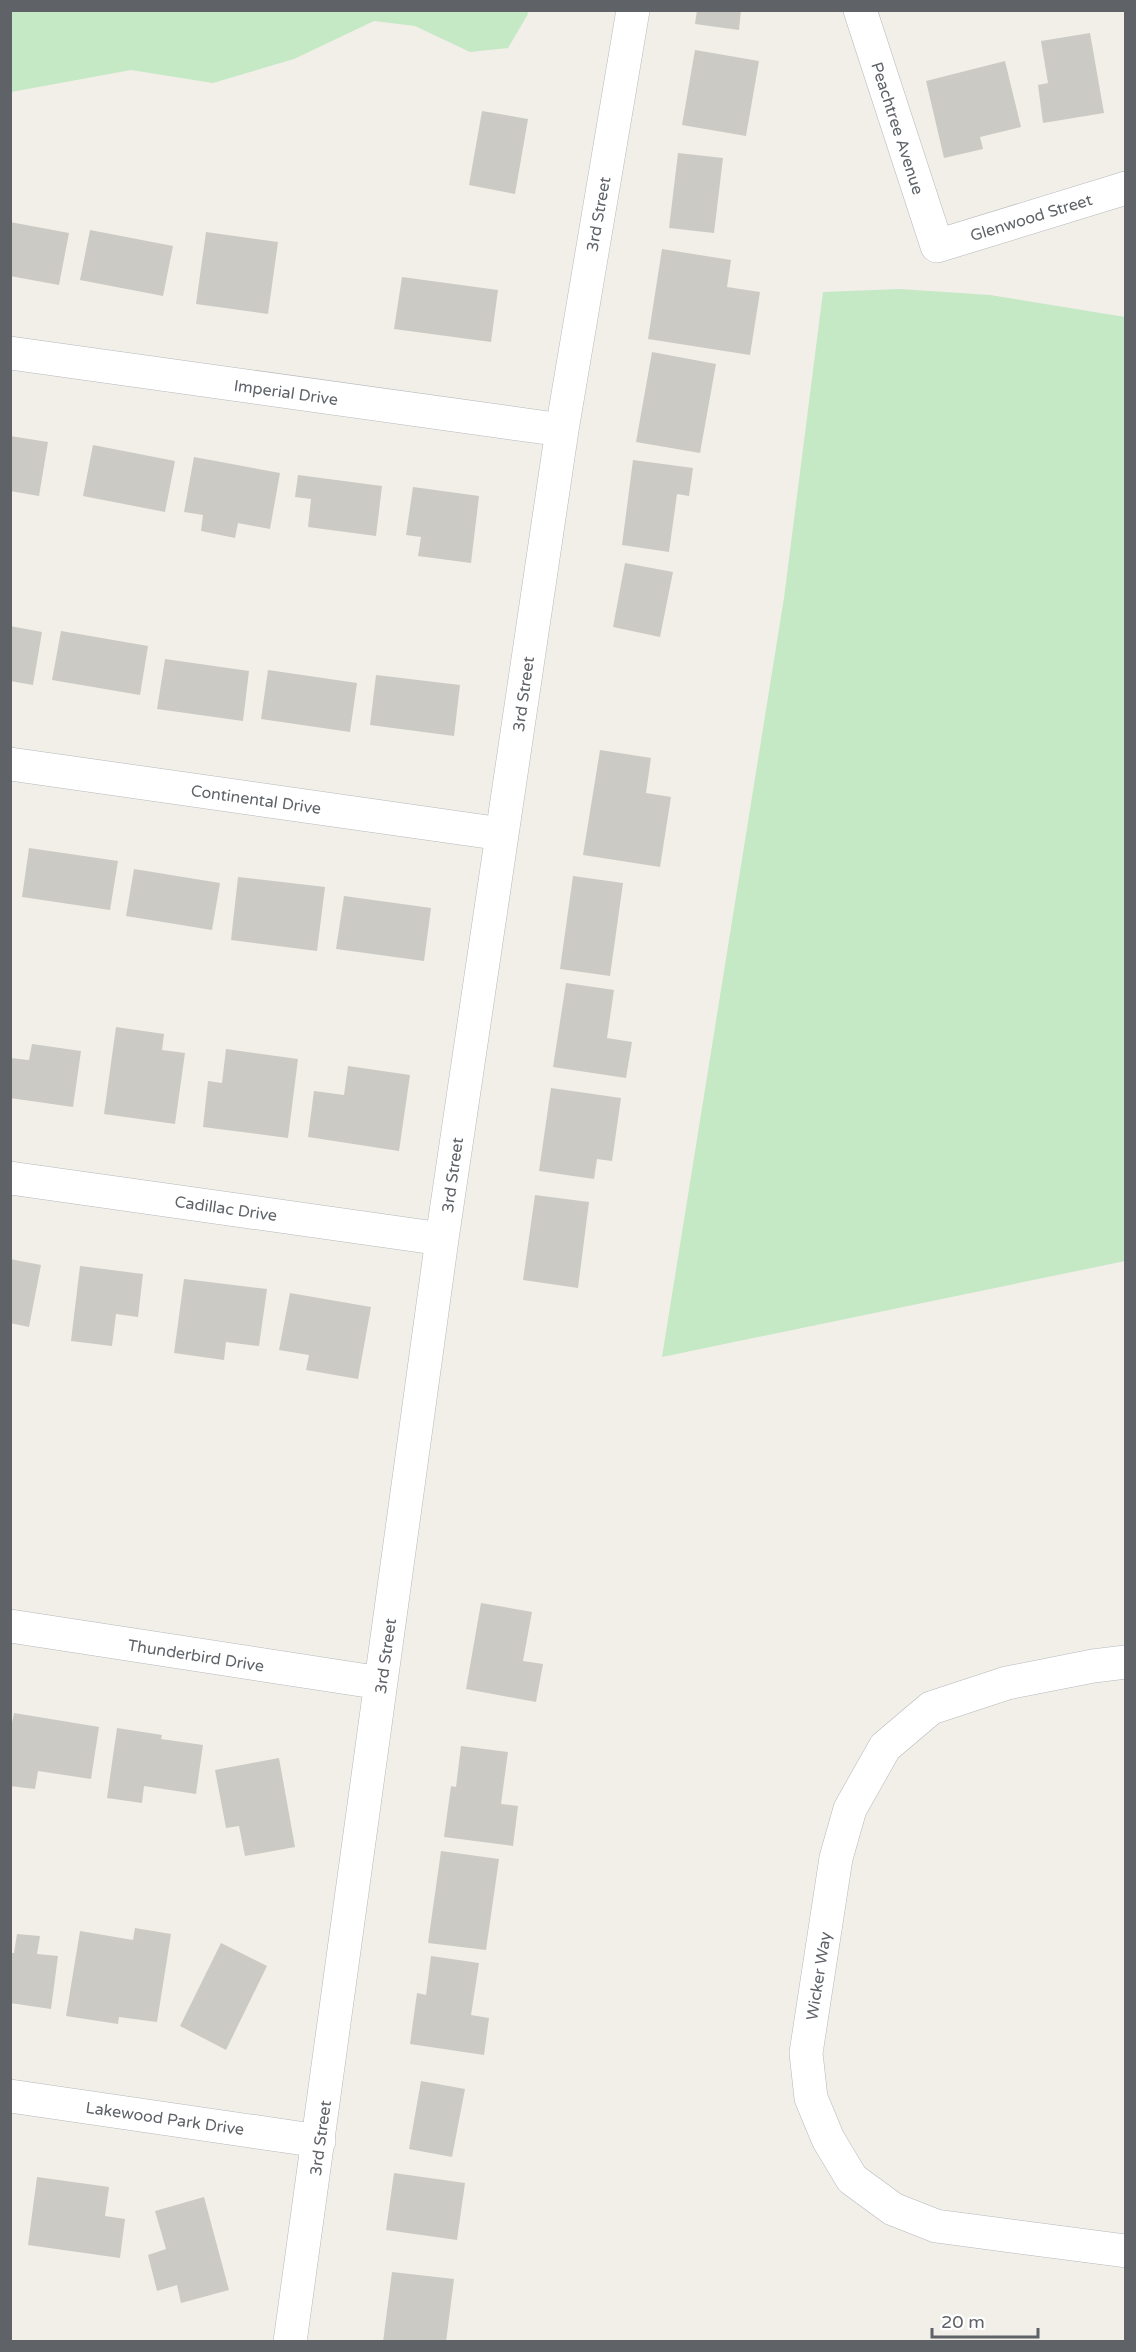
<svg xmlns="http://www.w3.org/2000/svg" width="1136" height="2352" font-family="'Varela Round',sans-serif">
	<rect width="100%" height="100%" fill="#f1efe8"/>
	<path fill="#c5e8c5" d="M 527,10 L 528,14 L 508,48 L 470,52 L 415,26 L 374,21 L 294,59 L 213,83 L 131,70 L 11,92 L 11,11 Z
		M 900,289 L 990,295 L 1125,317 L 1125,1261 L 662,1357 L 784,598 L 823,292 Z"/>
	<path fill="#cccac5" d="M 697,10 L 741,10 L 739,30 L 695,24 Z
		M 1090,33 L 1104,113 L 1043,123 L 1038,85 L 1048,83 L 1041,41 Z
		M 695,50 L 759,61 L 746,136 L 682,125 Z
		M 1005,61 L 1021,127 L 980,137 L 983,149 L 944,158 L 926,81 Z
		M 482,111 L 528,119 L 515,194 L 469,185 Z
		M 678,153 L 723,158 L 714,233 L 669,228 Z
		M 10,222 L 69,233 L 59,285 L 10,276 Z
		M 90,230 L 173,246 L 163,296 L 80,280 Z
		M 206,232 L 278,242 L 268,314 L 196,304 Z
		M 662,249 L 731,260 L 727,287 L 760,292 L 750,355 L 648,339 Z
		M 402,277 L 498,290 L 491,342 L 394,329 Z
		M 652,352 L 716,364 L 700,453 L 636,442 Z
		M 10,436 L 48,442 L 39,496 L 10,491 Z
		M 93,445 L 175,461 L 165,512 L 83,496 Z
		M 194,457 L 280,473 L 270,529 L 238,523 L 235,538 L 201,531 L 203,515 L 184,512 Z
		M 633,460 L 693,468 L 689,496 L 677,494 L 669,552 L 622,545 Z
		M 298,475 L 382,486 L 376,536 L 308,527 L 311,499 L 295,497 Z
		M 413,487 L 479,496 L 471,563 L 418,556 L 421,537 L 406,535 Z
		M 625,563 L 673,572 L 660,637 L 613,627 Z
		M 10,626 L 42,632 L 33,685 L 10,681 Z
		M 61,631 L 148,646 L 140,695 L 52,680 Z
		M 165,659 L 249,671 L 243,721 L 157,709 Z
		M 268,670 L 357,683 L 350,732 L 261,719 Z
		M 376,675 L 460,685 L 454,736 L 370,725 Z
		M 600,750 L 651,758 L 646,793 L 671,797 L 660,867 L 583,855 Z
		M 29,848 L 118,861 L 110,910 L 22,897 Z
		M 134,869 L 220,883 L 212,930 L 126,916 Z
		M 573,876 L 623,883 L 610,976 L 560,969 Z
		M 238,877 L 325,887 L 317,951 L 231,940 Z
		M 344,896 L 431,908 L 424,961 L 336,949 Z
		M 566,983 L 614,990 L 607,1038 L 632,1042 L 626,1078 L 553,1067 Z
		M 116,1027 L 164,1034 L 162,1050 L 185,1053 L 175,1124 L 104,1114 Z
		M 32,1044 L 81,1051 L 73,1107 L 10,1098 L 10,1058 L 29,1060 Z
		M 226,1049 L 298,1059 L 288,1138 L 203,1127 L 208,1081 L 222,1083 Z
		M 348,1066 L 410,1075 L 399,1151 L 308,1137 L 314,1091 L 344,1095 Z
		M 551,1088 L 621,1098 L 612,1161 L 597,1159 L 594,1179 L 539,1171 Z
		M 535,1195 L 589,1202 L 578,1288 L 523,1280 Z
		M 10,1259 L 41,1265 L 29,1327 L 10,1323 Z
		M 80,1266 L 143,1274 L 138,1317 L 116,1314 L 112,1346 L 71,1341 Z
		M 184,1279 L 267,1289 L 259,1346 L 226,1342 L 224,1360 L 174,1353 Z
		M 290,1293 L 371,1307 L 358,1379 L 306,1370 L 309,1355 L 279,1350 Z
		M 481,1603 L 532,1612 L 523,1661 L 543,1664 L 536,1702 L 466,1689 Z
		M 14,1713 L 99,1727 L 91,1779 L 38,1771 L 35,1789 L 10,1786 L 10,1733 Z
		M 117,1728 L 162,1735 L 161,1739 L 203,1745 L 196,1794 L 144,1786 L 142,1803 L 107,1798 Z
		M 461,1746 L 508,1752 L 501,1804 L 518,1806 L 513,1846 L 444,1837 L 451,1786 L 456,1787 Z
		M 279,1758 L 295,1847 L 245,1856 L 239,1826 L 226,1828 L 215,1770 Z
		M 441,1851 L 499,1859 L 486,1950 L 428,1943 Z
		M 135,1928 L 171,1934 L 157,2022 L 119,2017 L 118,2024 L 66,2016 L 80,1931 L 133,1940 Z
		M 17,1934 L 40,1936 L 37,1954 L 58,1956 L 51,2009 L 10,2003 L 10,1953 L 14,1953 Z
		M 221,1943 L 267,1966 L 226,2050 L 180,2026 Z
		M 431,1956 L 479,1963 L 471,2015 L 489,2018 L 484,2055 L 410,2044 L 417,1993 L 426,1995 Z
		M 421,2081 L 465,2089 L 452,2157 L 409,2149 Z
		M 394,2173 L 465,2183 L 457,2240 L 386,2230 Z
		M 37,2177 L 109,2187 L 105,2216 L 125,2219 L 120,2258 L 28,2245 Z
		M 204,2197 L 229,2290 L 181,2303 L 177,2285 L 157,2291 L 148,2255 L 166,2249 L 155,2211 Z
		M 392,2272 L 454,2279 L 446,2342 L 383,2342 Z"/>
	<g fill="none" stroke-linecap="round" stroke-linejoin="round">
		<defs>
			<path id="minor" d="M 860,10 L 937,246 L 1126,188
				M 10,353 L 562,430
				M 10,764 L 502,834
				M 10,1178 L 442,1239
				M 10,1626 L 381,1683
				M 1126,1662 L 1093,1666 L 1007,1683 L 931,1708 L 885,1747 L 850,1809 L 836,1858 L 806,2053 L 811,2098 L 828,2139 L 852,2179 L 893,2209 L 936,2226 L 1126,2251
				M 10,2096 L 319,2141
				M 290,2342 L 442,1239 L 562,430 L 633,10"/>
		</defs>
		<use href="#minor" stroke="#b5b8bc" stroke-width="34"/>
		<use href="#minor" stroke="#fff" stroke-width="33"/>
	</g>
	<g text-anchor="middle" stroke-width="6" stroke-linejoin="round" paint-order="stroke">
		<g font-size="16" fill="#5f6368" stroke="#fff">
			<text transform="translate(898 128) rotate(72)" y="6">Peachtree Avenue</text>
			<text transform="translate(598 214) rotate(-80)" y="6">3rd Street</text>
			<text transform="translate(1031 217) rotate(-17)" y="6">Glenwood Street</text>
			<text transform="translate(286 392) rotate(8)" y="6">Imperial Drive</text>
			<text transform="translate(523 694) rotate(-82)" y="6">3rd Street</text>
			<text transform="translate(256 799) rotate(8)" y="6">Continental Drive</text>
			<text transform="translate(452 1175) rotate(-82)" y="6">3rd Street</text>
			<text transform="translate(226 1208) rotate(8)" y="6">Cadillac Drive</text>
			<text transform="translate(196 1655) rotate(9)" y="6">Thunderbird Drive</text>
			<text transform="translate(385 1656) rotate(-82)" y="6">3rd Street</text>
			<text transform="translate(818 1976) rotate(-81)" y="6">Wicker Way</text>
			<text transform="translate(165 2118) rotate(8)" y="6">Lakewood Park Drive</text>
			<text transform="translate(320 2138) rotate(-82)" y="6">3rd Street</text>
		</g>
	</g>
	<rect width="1136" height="2352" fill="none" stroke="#5f6368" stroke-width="24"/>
	<path d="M932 2328v9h106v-9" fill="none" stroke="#5f6368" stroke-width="3"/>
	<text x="941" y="2328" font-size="18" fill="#5f6368" stroke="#ffffff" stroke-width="4.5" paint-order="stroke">20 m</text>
</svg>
